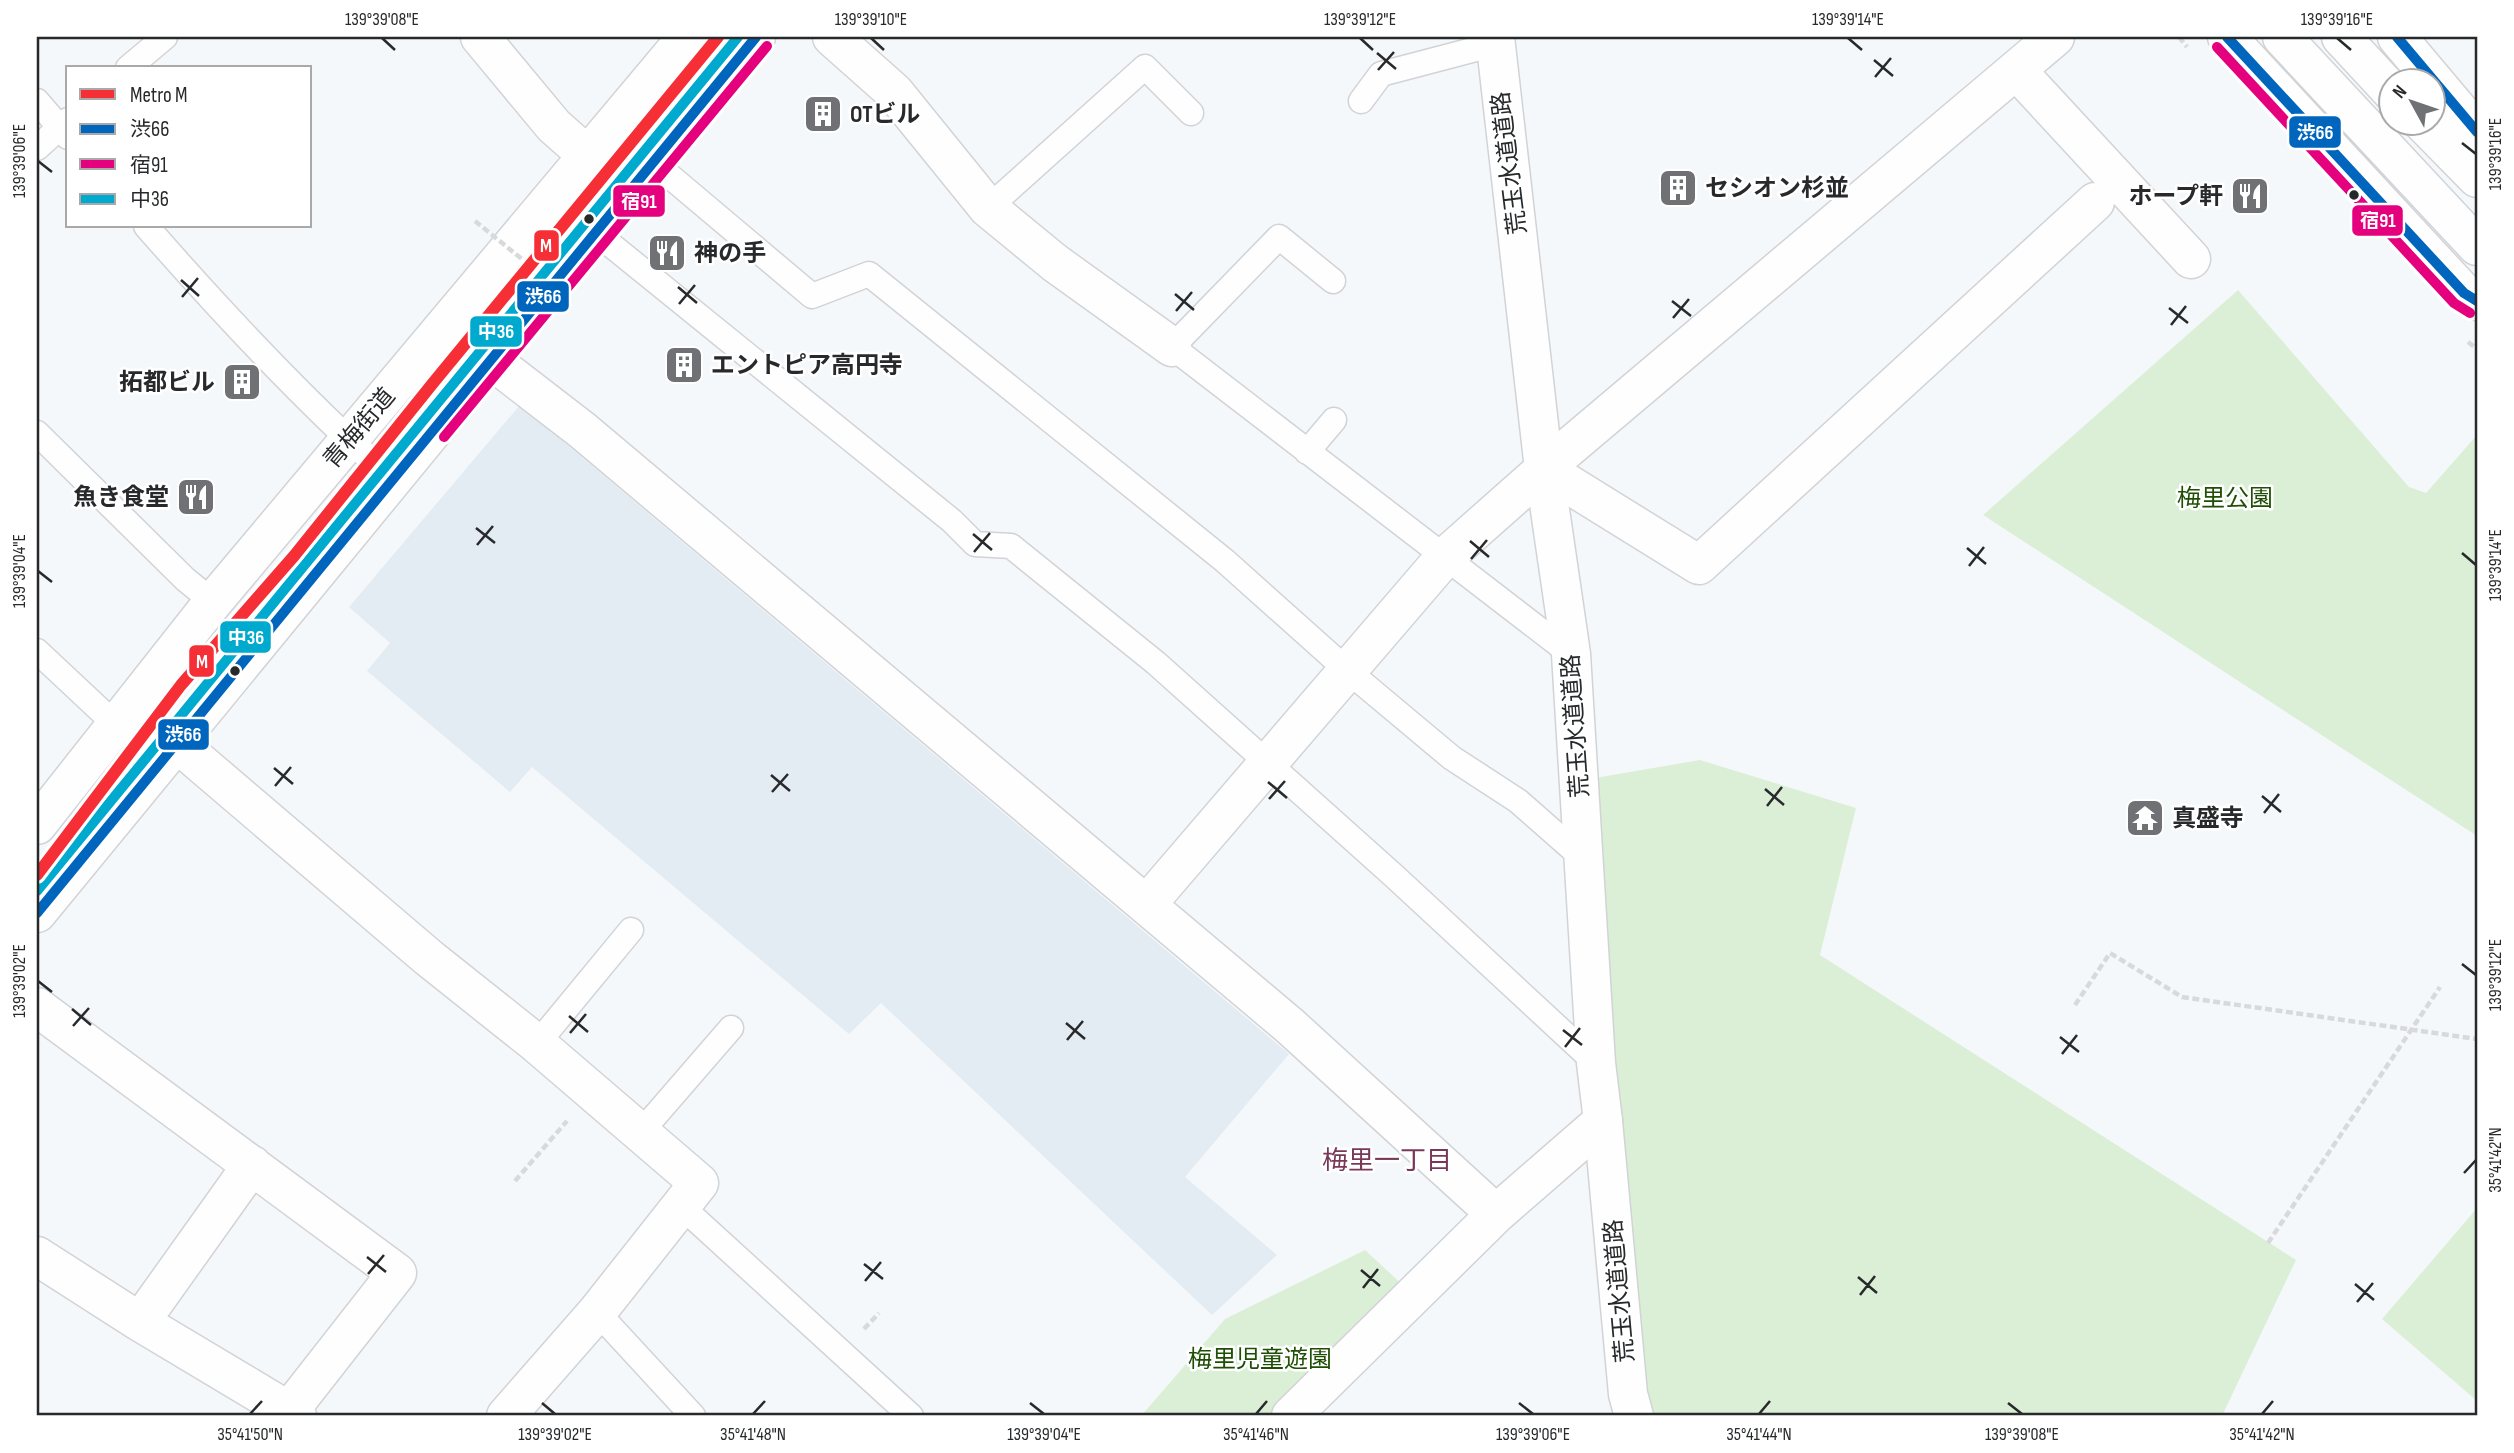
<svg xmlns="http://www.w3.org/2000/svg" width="2514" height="1453" font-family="'Sofia Sans Condensed','Noto Sans JP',sans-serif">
	<rect width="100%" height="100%" fill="#f5f8fb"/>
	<path fill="#e3ebf3" d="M 520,405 L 1289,1054 L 1185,1177 L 1277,1255 L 1212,1315 L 881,1003 L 849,1034 L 532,767 L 510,792 L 367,671 L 390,643 L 349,607 Z"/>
	<path fill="#dbefd7" d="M 2238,290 L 2409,487 L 2426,493 L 2477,435 L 2477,836 L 1983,515 Z
		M 1700,760 L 1856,808 L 1820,955 L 2296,1260 L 2222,1416 L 1641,1416 L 1583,780 Z
		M 2477,1208 L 2477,1401 L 2382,1319 Z
		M 1365,1250 L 1406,1288 L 1274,1416 L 1141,1416 L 1225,1319 Z"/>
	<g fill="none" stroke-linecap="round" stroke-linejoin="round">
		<defs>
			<path id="service" d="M 128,68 L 165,37
				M 37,101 L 68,137
				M 1361,101 L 1381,74 L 1495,44
				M 37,148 L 68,120
				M 653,162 L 812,296 L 869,274 L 1225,561 L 1348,671 L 1452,758 L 1518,801 L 1584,859
				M 988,208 L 1145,67 L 1191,113
				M 146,226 C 223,314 304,401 392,479
				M 595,232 L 952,521 L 975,544 L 1011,546 L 1156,663 L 1393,875 L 1596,1063
				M 1333,281 L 1279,237 L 1172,347 L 1571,654
				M 37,433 L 185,579 L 213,602
				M 1307,452 L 1334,420
				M 37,651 L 116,725
				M 537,1044 L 631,930
				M 641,1132 L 731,1028
				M 681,1206 L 911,1416
				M 597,1312 L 693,1416"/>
			<path id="minor" d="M 480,37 L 554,126 L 588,156
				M 832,37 L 894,92 L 988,208 L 1055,263 L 1172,347
				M 2017,71 L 2191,259
				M 490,359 L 582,430 L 1290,1026 L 1496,1214
				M 1544,469 L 1699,565 L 2095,202
				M 177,743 L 429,958 L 537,1044 L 699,1183 L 597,1312 L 506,1416
				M 1147,904 L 1444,558 L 1567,449 L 2055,37
				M 37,1007 L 397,1273 L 289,1411
				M 37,1256 L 140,1322 L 297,1416
				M 140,1322 L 252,1165
				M 1291,1416 L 1496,1214 L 1603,1121"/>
			<path id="secondary" d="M 1495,37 L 1544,469 L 1571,654 L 1596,1063 L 1603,1121 L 1628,1394 L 1634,1416"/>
			<path id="primary" d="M 2227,37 L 2464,293 L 2477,301
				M 2282,37 L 2477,246
				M 2341,37 L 2392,92
				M 2397,37 L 2477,132
				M 2422,122 L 2477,178
				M 37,825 L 213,602 L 687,37
				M 37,913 L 756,37"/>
		</defs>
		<use href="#service" stroke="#d1d3d6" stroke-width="27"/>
		<use href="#minor" stroke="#d1d3d6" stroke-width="41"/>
		<use href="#secondary" stroke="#d1d3d6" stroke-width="41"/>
		<use href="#primary" stroke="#d1d3d6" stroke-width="41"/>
		<path stroke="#d8d9da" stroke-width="4.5" stroke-dasharray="7 3.5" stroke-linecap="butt" d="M 2179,37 L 2187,47
			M 2468,342 L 2477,349
			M 2075,1005 L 2110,953 L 2182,997 L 2477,1039
			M 515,1181 L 567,1121
			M 2268,1243 L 2440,987
			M 864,1329 L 879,1313"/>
		<use href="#service" stroke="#fefefe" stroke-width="24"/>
		<use href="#minor" stroke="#fefefe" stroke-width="38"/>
		<use href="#secondary" stroke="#fefefe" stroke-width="38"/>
		<use href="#primary" stroke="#fefefe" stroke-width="38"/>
		<path stroke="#d8d9da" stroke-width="4.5" stroke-dasharray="7 3.5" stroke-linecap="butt" d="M 475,221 L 571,299"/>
		<defs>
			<path id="bus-1" d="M 2227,37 L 2464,293 L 2477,301
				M 2397,37 L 2477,132
				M 37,913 L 756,37"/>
			<path id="bus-2" d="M 2217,47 L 2454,303 L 2470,313
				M 444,437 L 767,46"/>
			<path id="bus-3" d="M 37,891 L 738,37"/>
		</defs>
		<use href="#bus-1" stroke="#fff" stroke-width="16"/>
		<use href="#bus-2" stroke="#fff" stroke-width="16"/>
		<use href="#bus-3" stroke="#fff" stroke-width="16"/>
		<use href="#bus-1" stroke="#0065bd" stroke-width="10"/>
		<use href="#bus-2" stroke="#e5007d" stroke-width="10"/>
		<use href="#bus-3" stroke="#00a9ce" stroke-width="10"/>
		<defs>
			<path id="metro-1" d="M 37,875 L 181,685 L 294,556 L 433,383 L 718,37"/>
		</defs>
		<use href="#metro-1" stroke="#fff" stroke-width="18"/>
		<use href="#metro-1" stroke="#f62e36" stroke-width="12"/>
	</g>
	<path fill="none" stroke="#27292b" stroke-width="2.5" d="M 382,38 L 395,50M 871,38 L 884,50M 1360,38 L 1373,50M 1848,38 L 1862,50M 2337,38 L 2351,50M 1377,53 L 1396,69M 1874,60 L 1893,76M 1378,70 L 1394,52M 1875,77 L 1891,58M 2462,143 L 2476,154M 38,161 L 52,172M 181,280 L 199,296M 678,287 L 697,303M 1175,294 L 1194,310M 182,297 L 198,278M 1672,301 L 1691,316M 679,304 L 695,285M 2169,308 L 2188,323M 1176,311 L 1192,292M 1673,318 L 1689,299M 2171,325 L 2186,306M 476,528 L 495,543M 973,534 L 992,550M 1470,541 L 1489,557M 477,545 L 493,526M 1967,548 L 1986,564M 974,552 L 990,533M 2462,553 L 2476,565M 1471,559 L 1487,540M 1969,566 L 1984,547M 38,571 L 52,582M 274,768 L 293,784M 771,775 L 790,791M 1268,782 L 1287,798M 275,786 L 291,767M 1765,789 L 1784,805M 772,792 L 788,774M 2262,796 L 2281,812M 1269,799 L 1285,781M 1767,806 L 1782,787M 2264,813 L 2279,794M 2462,964 L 2476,975M 38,981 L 52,992M 72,1009 L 91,1025M 569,1016 L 588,1032M 1066,1023 L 1085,1039M 73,1026 L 89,1008M 1563,1030 L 1582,1045M 570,1033 L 586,1014M 2060,1037 L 2079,1052M 1067,1040 L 1083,1021M 1565,1047 L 1580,1028M 2062,1054 L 2077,1035M 2464,1173 L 2476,1160M 367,1257 L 386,1272M 864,1264 L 883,1279M 1361,1270 L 1380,1286M 368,1274 L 384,1255M 1858,1277 L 1877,1293M 865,1281 L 881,1262M 2355,1284 L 2374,1300M 1363,1288 L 1378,1269M 1860,1295 L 1875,1276M 2357,1302 L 2373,1283M 542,1403 L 555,1414M 1030,1403 L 1044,1414M 1519,1403 L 1533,1414M 2008,1403 L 2022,1414M 250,1414 L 262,1401M 753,1414 L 765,1401M 1256,1414 L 1267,1401M 1759,1414 L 1770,1401M 2262,1414 L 2273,1401"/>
	<defs>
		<symbol id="building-square" viewBox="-11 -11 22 22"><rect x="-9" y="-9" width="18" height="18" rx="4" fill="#6f7174" stroke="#fff"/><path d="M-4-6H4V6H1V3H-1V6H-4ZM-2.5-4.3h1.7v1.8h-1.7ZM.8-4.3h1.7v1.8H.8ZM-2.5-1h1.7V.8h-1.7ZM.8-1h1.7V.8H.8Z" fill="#fff"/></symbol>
		<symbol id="restaurant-square" viewBox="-11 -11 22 22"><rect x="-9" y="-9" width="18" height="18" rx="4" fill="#6f7174" stroke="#fff"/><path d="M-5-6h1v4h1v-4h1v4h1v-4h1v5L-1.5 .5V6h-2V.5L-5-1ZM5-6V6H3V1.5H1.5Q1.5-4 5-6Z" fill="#fff"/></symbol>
		<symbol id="temple-square" viewBox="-11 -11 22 22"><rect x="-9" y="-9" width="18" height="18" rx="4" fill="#6f7174" stroke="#fff"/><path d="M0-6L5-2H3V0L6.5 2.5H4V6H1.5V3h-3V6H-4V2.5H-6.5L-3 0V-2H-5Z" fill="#fff"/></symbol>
	</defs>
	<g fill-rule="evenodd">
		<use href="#building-square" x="801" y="92" width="44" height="44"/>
		<use href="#building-square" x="1656" y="166" width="44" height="44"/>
		<use href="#restaurant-square" x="2228" y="174" width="44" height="44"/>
		<use href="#restaurant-square" x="645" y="231" width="44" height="44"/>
		<use href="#building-square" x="662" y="343" width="44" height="44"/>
		<use href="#building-square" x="220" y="360" width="44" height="44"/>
		<use href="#restaurant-square" x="174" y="475" width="44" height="44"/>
		<use href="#temple-square" x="2123" y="796" width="44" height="44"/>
	</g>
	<g fill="#27292b" stroke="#fff" stroke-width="2.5">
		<circle cx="2354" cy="195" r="6"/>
		<circle cx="589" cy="219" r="6"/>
		<circle cx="235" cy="671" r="6"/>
	</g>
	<g text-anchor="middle" stroke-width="5" stroke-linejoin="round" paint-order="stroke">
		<g font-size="24" font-weight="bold" fill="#27292b" stroke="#fff" text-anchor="start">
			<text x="850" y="122">OTビル</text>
			<text x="1705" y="196">セシオン杉並</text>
			<text x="2223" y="204" text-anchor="end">ホープ軒</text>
			<text x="694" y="261">神の手</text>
			<text x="711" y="373">エントピア高円寺</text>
			<text x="215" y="390" text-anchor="end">拓都ビル</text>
			<text x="169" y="505" text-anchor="end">魚き食堂</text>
			<text x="2172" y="826">真盛寺</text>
		</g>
		<g font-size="24" fill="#27292b" stroke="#fff">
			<text transform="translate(1509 163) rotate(-97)" y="8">荒玉水道道路</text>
			<text transform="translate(359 428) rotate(-50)" y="8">青梅街道</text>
			<text transform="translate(1575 726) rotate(-94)" y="8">荒玉水道道路</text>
			<text transform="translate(1619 1291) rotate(-95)" y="8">荒玉水道道路</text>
		</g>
		<g font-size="24" fill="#1f4f04" stroke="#fff">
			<text x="2225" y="506">梅里公園</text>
			<text x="1260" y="1367">梅里児童遊園</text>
		</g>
		<g font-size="26" fill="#793859" stroke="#fff">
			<text x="1387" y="1169">梅里一丁目</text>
		</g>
	</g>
	<g stroke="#fff" stroke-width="2.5">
		<rect x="2288" y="115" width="54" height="34" rx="7" fill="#0065bd"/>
		<rect x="612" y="184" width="54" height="34" rx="7" fill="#e5007d"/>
		<rect x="2351" y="204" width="53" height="33" rx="7" fill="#e5007d"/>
		<rect x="533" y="229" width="27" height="33" rx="7" fill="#f62e36"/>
		<rect x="516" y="280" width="54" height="33" rx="7" fill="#0065bd"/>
		<rect x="469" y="315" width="54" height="33" rx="7" fill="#00a9ce"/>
		<rect x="219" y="620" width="53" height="34" rx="7" fill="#00a9ce"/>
		<rect x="188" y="644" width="27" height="34" rx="7" fill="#f62e36"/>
		<rect x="157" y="718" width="53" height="33" rx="7" fill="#0065bd"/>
	</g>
	<g font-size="19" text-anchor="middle" font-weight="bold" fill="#fff">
		<text x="2315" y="139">渋66</text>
		<text x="639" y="208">宿91</text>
		<text x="2378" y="227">宿91</text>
		<text x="546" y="252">M</text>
		<text x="543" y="303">渋66</text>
		<text x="496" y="338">中36</text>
		<text x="246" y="644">中36</text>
		<text x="202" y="668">M</text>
		<text x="183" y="741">渋66</text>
	</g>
	<rect width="2514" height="1453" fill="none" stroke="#ffffff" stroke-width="77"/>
	<rect x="66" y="66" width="245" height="161" fill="#ffffff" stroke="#a9a9aa" stroke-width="2"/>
	<rect x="80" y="89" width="35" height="10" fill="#f62e36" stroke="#a9a9aa" stroke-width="2"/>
	<text x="130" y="102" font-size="21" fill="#27292b">Metro M</text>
	<rect x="80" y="124" width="35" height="10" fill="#0065bd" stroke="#a9a9aa" stroke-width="2"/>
	<text x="130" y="136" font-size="21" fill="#27292b">渋66</text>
	<rect x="80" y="159" width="35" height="10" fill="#e5007d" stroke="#a9a9aa" stroke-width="2"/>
	<text x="130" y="172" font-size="21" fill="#27292b">宿91</text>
	<rect x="80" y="194" width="35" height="10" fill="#00a9ce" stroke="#a9a9aa" stroke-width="2"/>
	<text x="130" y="206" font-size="21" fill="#27292b">中36</text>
	<g transform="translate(2412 102) rotate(310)"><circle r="33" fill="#ffffff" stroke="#a9a9aa" stroke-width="2"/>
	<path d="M0-5L12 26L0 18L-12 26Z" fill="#6f7174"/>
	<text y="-10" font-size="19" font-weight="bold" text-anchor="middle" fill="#27292b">N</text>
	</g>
	<rect x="38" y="38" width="2438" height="1376" fill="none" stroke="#27292b" stroke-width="2.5"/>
	<g font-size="18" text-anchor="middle" fill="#27292b">
		<text x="382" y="25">139°39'08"E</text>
		<text x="871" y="25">139°39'10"E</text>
		<text x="1360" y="25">139°39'12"E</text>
		<text x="1848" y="25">139°39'14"E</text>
		<text x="2337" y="25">139°39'16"E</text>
		<text transform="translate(2495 154) rotate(-90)" y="6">139°39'16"E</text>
		<text transform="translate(19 161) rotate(-90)" y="6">139°39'06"E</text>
		<text transform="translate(2495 565) rotate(-90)" y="6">139°39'14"E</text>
		<text transform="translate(19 571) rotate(-90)" y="6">139°39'04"E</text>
		<text transform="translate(2495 975) rotate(-90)" y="6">139°39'12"E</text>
		<text transform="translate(19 981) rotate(-90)" y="6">139°39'02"E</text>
		<text transform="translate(2495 1160) rotate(-90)" y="6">35°41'42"N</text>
		<text x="250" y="1440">35°41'50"N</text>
		<text x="555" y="1440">139°39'02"E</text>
		<text x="753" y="1440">35°41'48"N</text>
		<text x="1044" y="1440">139°39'04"E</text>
		<text x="1256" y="1440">35°41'46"N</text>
		<text x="1533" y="1440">139°39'06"E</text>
		<text x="1759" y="1440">35°41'44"N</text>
		<text x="2022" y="1440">139°39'08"E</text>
		<text x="2262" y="1440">35°41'42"N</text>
	</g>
</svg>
